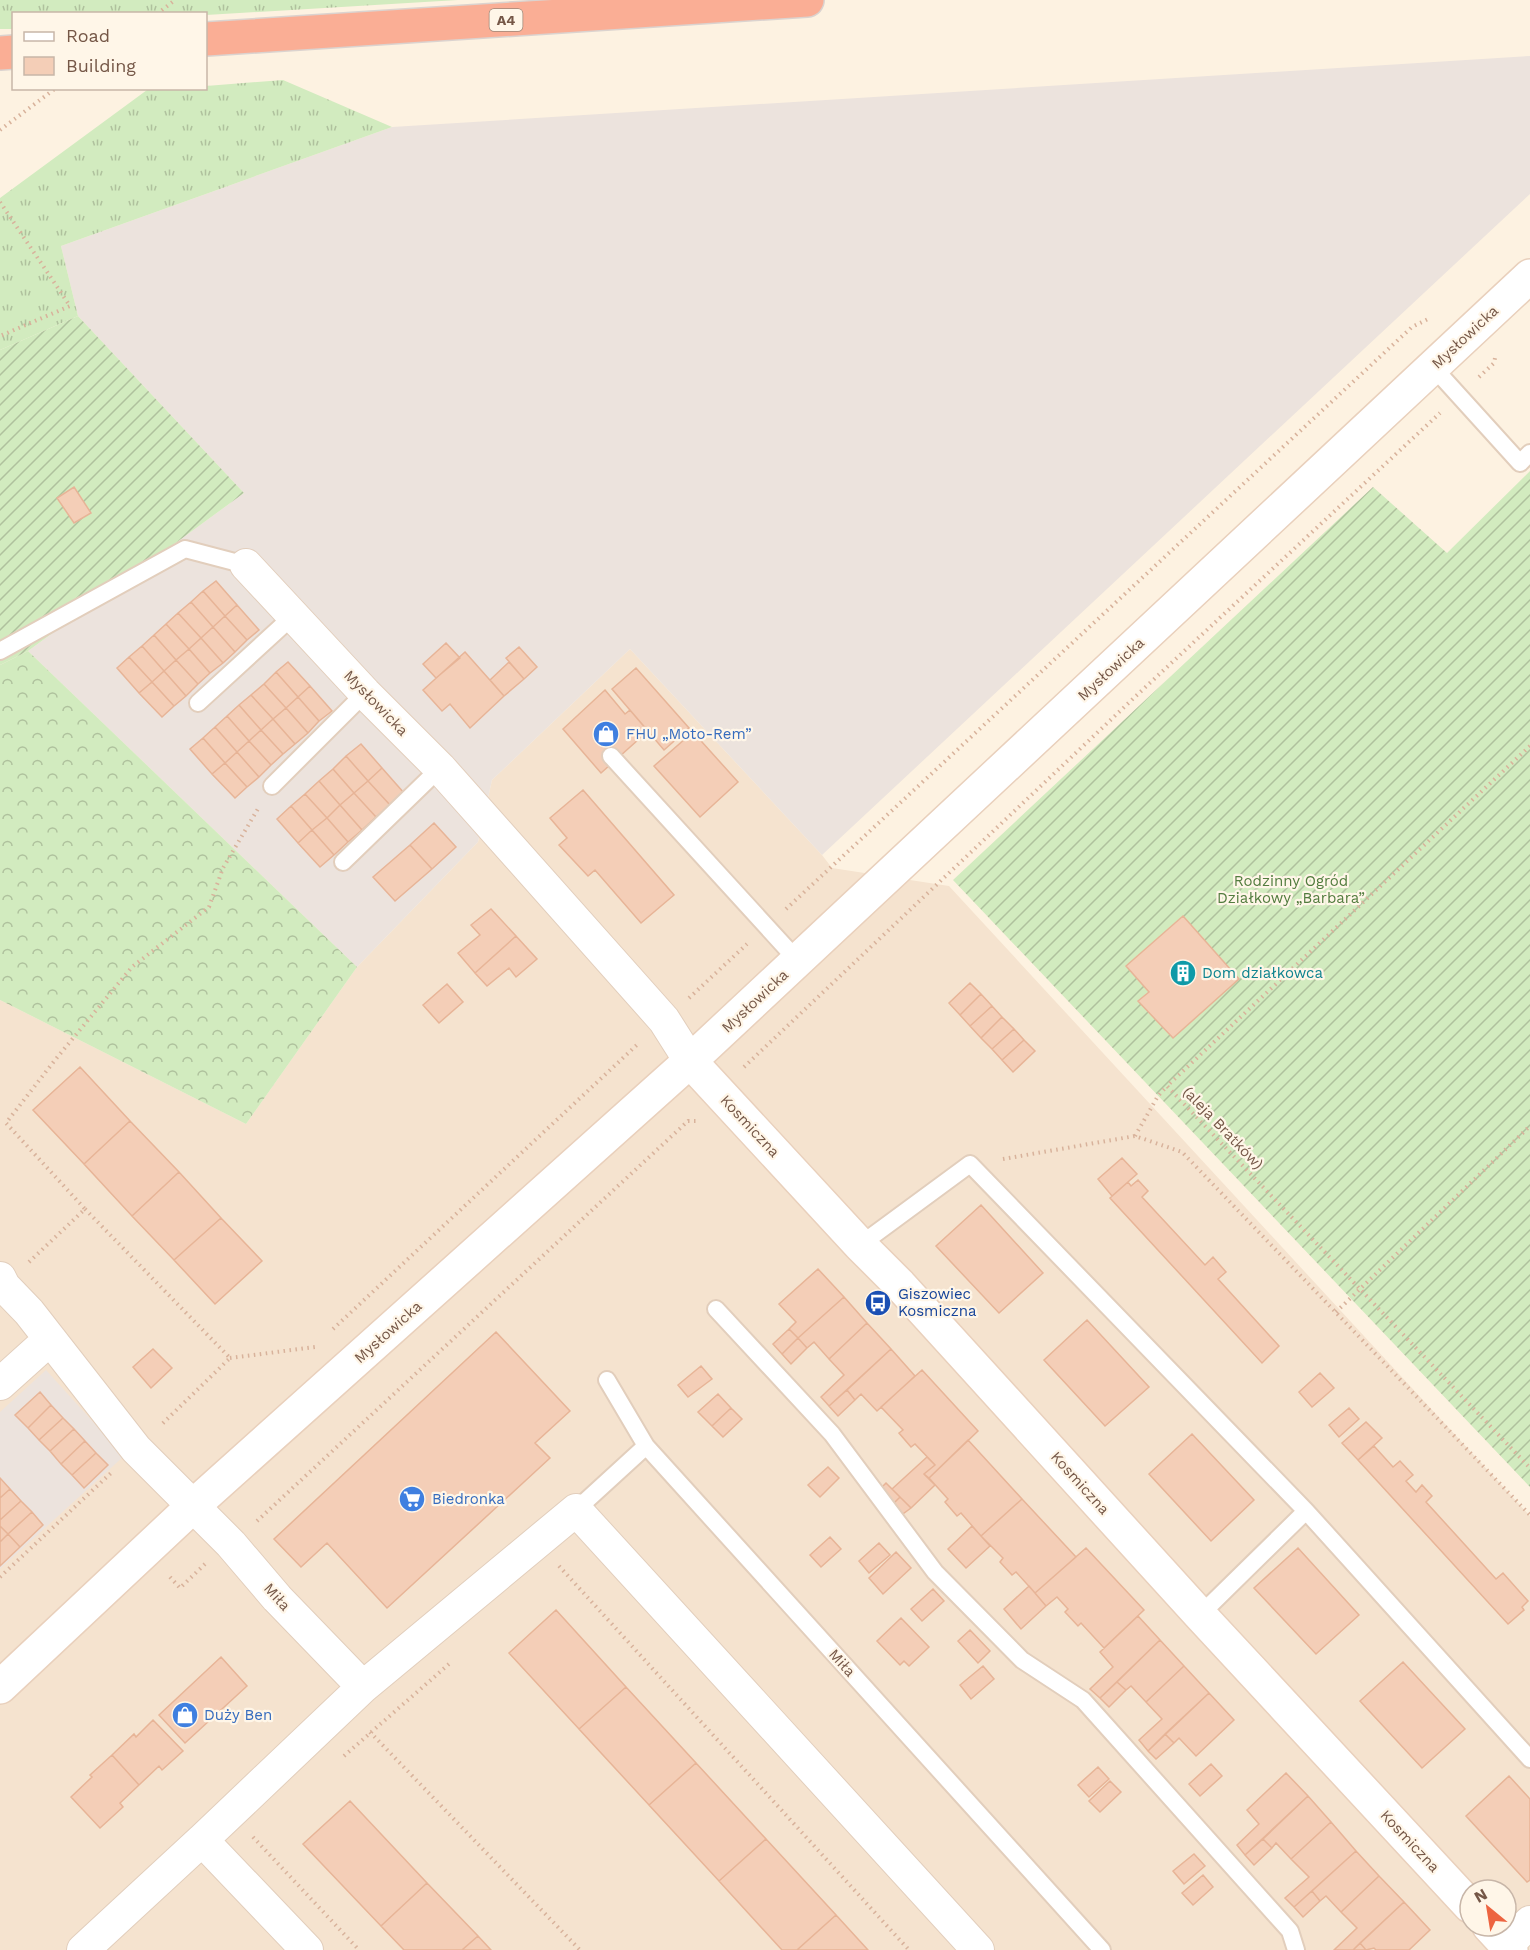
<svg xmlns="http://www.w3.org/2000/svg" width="1530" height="1950" font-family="'Work Sans',sans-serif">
	<defs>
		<pattern id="grass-tufts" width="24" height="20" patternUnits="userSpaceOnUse" patternTransform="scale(1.5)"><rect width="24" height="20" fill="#d2ebbf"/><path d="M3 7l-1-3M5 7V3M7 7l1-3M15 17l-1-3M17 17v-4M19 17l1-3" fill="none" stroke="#afc19d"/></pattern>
		<pattern id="forest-crowns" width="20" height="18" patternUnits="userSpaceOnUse" patternTransform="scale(1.5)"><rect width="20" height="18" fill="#d2ebbf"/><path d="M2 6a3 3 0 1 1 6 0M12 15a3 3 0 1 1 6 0" fill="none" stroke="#afc19d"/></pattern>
		<pattern id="garden-furrows" width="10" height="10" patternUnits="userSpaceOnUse" patternTransform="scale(1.5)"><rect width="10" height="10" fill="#d2ebbf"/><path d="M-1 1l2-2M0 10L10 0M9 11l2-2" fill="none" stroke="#afc19d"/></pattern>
	</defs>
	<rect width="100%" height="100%" fill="#fdf2e1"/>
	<path fill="#f5e3cf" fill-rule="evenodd" d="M 630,649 L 822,855 L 832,868 L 949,886 L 1530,1516 L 1530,1950 L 0,1950 L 0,1000 L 246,1124 L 357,967 L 478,842 L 492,780 ZM 1470,1890 L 1506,1890 L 1506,1926 L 1470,1926 Z"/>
	<path fill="#ece3dd" d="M 1530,56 L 1530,194 L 822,855 L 630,649 L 492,780 L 478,842 L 357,967 L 28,651 L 244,493 L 78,316 L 61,246 L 392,127 Z
		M 46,1370 L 124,1456 L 0,1569 L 0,1412 Z"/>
	<path fill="url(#grass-tufts)" d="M 0,0 L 458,0 L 206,15 L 206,14 L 14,14 L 13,29 L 0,29 Z
		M 283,80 L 392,127 L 61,246 L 78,316 L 0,350 L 0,198 L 147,90 L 206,88 L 206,86 Z"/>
	<path fill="url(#forest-crowns)" d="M 28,651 L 357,967 L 246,1124 L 0,1000 L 0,665 Z"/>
	<path fill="url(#garden-furrows)" d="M 78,316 L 244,493 L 28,651 L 0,665 L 0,350 Z
		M 1530,471 L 1530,1487 L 953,880 L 1373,487 L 1447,553 Z"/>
	<path fill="#f4ceb7" stroke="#e7b497" stroke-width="1.5" d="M 74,487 L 91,513 L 74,523 L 57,498 Z
		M 216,581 L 237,605 L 225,616 L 203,591 Z
		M 203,591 L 225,616 L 213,627 L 191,602 Z
		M 191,602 L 213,627 L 201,638 L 178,613 Z
		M 237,605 L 259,630 L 247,640 L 225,616 Z
		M 178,613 L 201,638 L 189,649 L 166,624 Z
		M 225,616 L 247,640 L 235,652 L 213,627 Z
		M 166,624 L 189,649 L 176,660 L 154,635 Z
		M 213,627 L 235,652 L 223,663 L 201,638 Z
		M 154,635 L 176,660 L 164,671 L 142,646 Z
		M 201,638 L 223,663 L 210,673 L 189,649 Z
		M 446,643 L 460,658 L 436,678 L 423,664 Z
		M 142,646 L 164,671 L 152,682 L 129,657 Z
		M 519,647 L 537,667 L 524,679 L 506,658 Z
		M 189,649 L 210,673 L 198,684 L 176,660 Z
		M 465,652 L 504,696 L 470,728 L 450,704 L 442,711 L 423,690 Z
		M 129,657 L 152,682 L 139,693 L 117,668 Z
		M 176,660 L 198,684 L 186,696 L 164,671 Z
		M 288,662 L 310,686 L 298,697 L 276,672 Z
		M 509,662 L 524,679 L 504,696 L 490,680 Z
		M 636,668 L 689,728 L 664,750 L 612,689 Z
		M 164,671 L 186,696 L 174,706 L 152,682 Z
		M 276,672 L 298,697 L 286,708 L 264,684 Z
		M 152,682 L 174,706 L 162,717 L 139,693 Z
		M 264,684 L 286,708 L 273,719 L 251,695 Z
		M 310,686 L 332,711 L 319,721 L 298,697 Z
		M 605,690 L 625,714 L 630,710 L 648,731 L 601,773 L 563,729 Z
		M 251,695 L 273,719 L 261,730 L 239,705 Z
		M 298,697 L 319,721 L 308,733 L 286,708 Z
		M 239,705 L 261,730 L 249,741 L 227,716 Z
		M 286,708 L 308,733 L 295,744 L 273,719 Z
		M 227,716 L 249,741 L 237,752 L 215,727 Z
		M 273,719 L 295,744 L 283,754 L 261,730 Z
		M 215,727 L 237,752 L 225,763 L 203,738 Z
		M 261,730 L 283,754 L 271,765 L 249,741 Z
		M 693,732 L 738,782 L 700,817 L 654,766 Z
		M 203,738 L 225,763 L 212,774 L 190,749 Z
		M 249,741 L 271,765 L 259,777 L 237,752 Z
		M 361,744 L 382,768 L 368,781 L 346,756 Z
		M 237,752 L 259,777 L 247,787 L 225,763 Z
		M 346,756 L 368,781 L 354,793 L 333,769 Z
		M 225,763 L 247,787 L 235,798 L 212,774 Z
		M 382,768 L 404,793 L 390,805 L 368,781 Z
		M 333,769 L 354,793 L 340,805 L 319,781 Z
		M 319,781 L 340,805 L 327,818 L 305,794 Z
		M 368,781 L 390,805 L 376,817 L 354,793 Z
		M 583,790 L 674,895 L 641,923 L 595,870 L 588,876 L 559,845 L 567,838 L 550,818 Z
		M 354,793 L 376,817 L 362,830 L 340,805 Z
		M 305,794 L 327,818 L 312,830 L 291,806 Z
		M 340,805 L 362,830 L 348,842 L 327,818 Z
		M 291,806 L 312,830 L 298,843 L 277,819 Z
		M 327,818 L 348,842 L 334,855 L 312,830 Z
		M 434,823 L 456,847 L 432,869 L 410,845 Z
		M 312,830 L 334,855 L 320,867 L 298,843 Z
		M 410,845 L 432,869 L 395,901 L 373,877 Z
		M 491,909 L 516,936 L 475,973 L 458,953 L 480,935 L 471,925 Z
		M 1183,916 L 1239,979 L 1173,1038 L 1138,1001 L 1149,992 L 1126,966 Z
		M 516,936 L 537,959 L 516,977 L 509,968 L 487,986 L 475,973 Z
		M 970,983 L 981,994 L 960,1015 L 949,1003 Z
		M 447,984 L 463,1002 L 439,1023 L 423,1005 Z
		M 981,994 L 992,1006 L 970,1026 L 960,1015 Z
		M 992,1006 L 1002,1017 L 981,1038 L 970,1026 Z
		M 1002,1017 L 1014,1029 L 992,1049 L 981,1038 Z
		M 1014,1029 L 1024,1040 L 1002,1060 L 992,1049 Z
		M 1024,1040 L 1035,1051 L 1013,1072 L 1002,1060 Z
		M 80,1067 L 130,1121 L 84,1164 L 33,1110 Z
		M 130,1121 L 179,1172 L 132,1216 L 84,1164 Z
		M 1122,1158 L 1137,1174 L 1112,1196 L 1098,1179 Z
		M 179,1172 L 221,1218 L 174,1260 L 132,1216 Z
		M 1138,1180 L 1148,1191 L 1142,1197 L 1205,1265 L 1213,1257 L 1226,1272 L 1218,1279 L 1279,1346 L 1262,1363 L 1110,1198 L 1128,1182 L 1131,1186 Z
		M 981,1205 L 1043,1273 L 999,1313 L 936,1246 Z
		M 221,1218 L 262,1261 L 215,1304 L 174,1260 Z
		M 818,1269 L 844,1297 L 798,1338 L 789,1329 L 796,1322 L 779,1304 Z
		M 844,1297 L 867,1323 L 829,1359 L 814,1342 L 807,1348 L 798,1338 Z
		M 1087,1320 L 1149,1387 L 1105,1426 L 1044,1360 Z
		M 867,1323 L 891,1349 L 829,1406 L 821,1397 L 844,1375 L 829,1359 Z
		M 789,1329 L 798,1338 L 782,1354 L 773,1344 Z
		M 496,1332 L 570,1411 L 535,1443 L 550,1458 L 387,1608 L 327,1543 L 301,1567 L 274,1539 Z
		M 798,1338 L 807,1348 L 791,1364 L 782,1354 Z
		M 153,1349 L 172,1368 L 151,1388 L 133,1367 Z
		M 891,1349 L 915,1376 L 877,1411 L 861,1394 L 855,1400 L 847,1390 Z
		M 701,1366 L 712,1379 L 688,1397 L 678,1385 Z
		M 922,1370 L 978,1431 L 929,1478 L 924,1474 L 935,1465 L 915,1444 L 911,1447 L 899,1433 L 903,1430 L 881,1407 Z
		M 1320,1373 L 1334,1388 L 1312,1407 L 1299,1392 Z
		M 847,1390 L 855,1400 L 838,1416 L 829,1406 Z
		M 40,1392 L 51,1405 L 28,1428 L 15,1415 Z
		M 718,1394 L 731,1408 L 712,1426 L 698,1412 Z
		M 51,1405 L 63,1418 L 39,1440 L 28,1428 Z
		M 731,1408 L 742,1419 L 723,1437 L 712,1426 Z
		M 1349,1408 L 1359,1419 L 1339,1437 L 1329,1425 Z
		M 63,1418 L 74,1429 L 50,1451 L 39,1440 Z
		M 1366,1422 L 1382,1438 L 1358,1460 L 1342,1443 Z
		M 74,1429 L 85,1441 L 61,1464 L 50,1451 Z
		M 1192,1434 L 1254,1500 L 1211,1541 L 1149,1474 Z
		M 968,1440 L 1022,1499 L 981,1536 L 961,1513 L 957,1516 L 945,1502 L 948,1499 L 929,1478 Z
		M 85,1441 L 96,1453 L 72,1475 L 61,1464 Z
		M 1374,1446 L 1393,1467 L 1400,1461 L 1413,1475 L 1406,1481 L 1416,1492 L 1422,1485 L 1432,1496 L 1426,1502 L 1496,1579 L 1503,1573 L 1528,1601 L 1522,1607 L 1524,1610 L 1508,1624 L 1358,1460 Z
		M 96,1453 L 108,1465 L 84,1488 L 72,1475 Z
		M 927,1457 L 935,1465 L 924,1474 L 935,1485 L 911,1508 L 892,1489 Z
		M 828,1467 L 839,1478 L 820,1497 L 808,1485 Z
		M 0,1478 L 10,1489 L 0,1498 Z
		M 886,1483 L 900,1497 L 891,1506 L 878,1491 Z
		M 10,1489 L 21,1501 L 0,1520 L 0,1498 Z
		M 900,1497 L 911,1508 L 900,1516 L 891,1506 Z
		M 1022,1499 L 1076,1557 L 1035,1593 L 1016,1572 L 1012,1575 L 1000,1562 L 1003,1558 L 981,1536 Z
		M 21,1501 L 32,1512 L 8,1534 L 0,1526 L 0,1520 Z
		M 32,1512 L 43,1525 L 20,1547 L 8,1534 Z
		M 0,1526 L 8,1534 L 0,1542 Z
		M 972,1526 L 990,1546 L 966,1568 L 948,1549 Z
		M 8,1534 L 20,1547 L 0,1566 L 0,1542 Z
		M 830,1537 L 841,1549 L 821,1567 L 810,1555 Z
		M 879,1543 L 890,1555 L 869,1573 L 859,1561 Z
		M 1086,1548 L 1144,1610 L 1104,1648 L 1081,1623 L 1078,1626 L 1065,1612 L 1068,1609 L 1057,1597 L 1046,1606 L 1035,1593 Z
		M 1298,1548 L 1359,1615 L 1316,1654 L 1254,1588 Z
		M 896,1552 L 911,1568 L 883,1594 L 869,1578 Z
		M 1029,1586 L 1046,1606 L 1021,1629 L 1004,1609 Z
		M 933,1589 L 944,1601 L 922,1621 L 911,1609 Z
		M 556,1610 L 626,1687 L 579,1729 L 509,1653 Z
		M 1138,1616 L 1160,1640 L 1100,1698 L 1090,1689 L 1113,1667 L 1100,1652 Z
		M 901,1618 L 929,1647 L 909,1666 L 904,1661 L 900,1665 L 877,1641 Z
		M 970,1630 L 990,1651 L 978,1663 L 958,1641 Z
		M 1160,1640 L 1184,1666 L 1146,1702 L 1131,1686 L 1126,1690 L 1117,1682 Z
		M 221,1657 L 247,1686 L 185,1743 L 159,1715 Z
		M 1403,1662 L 1465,1729 L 1422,1768 L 1360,1701 Z
		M 983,1666 L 994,1679 L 971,1699 L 960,1685 Z
		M 1184,1666 L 1209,1693 L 1148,1751 L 1139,1740 L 1162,1719 L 1146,1702 Z
		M 1117,1682 L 1126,1690 L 1109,1707 L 1100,1698 Z
		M 626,1687 L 696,1763 L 649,1805 L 579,1729 Z
		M 1209,1693 L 1234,1720 L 1196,1756 L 1179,1738 L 1174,1743 L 1165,1734 Z
		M 153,1720 L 183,1751 L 162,1770 L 159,1766 L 139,1785 L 112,1755 L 134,1734 L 136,1737 Z
		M 1165,1734 L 1174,1743 L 1156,1759 L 1148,1751 Z
		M 112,1755 L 139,1785 L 120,1803 L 123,1807 L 100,1828 L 71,1797 L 92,1777 L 90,1775 Z
		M 696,1763 L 766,1839 L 719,1881 L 649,1805 Z
		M 1211,1764 L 1222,1776 L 1200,1796 L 1189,1784 Z
		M 1098,1767 L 1109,1779 L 1089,1797 L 1078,1785 Z
		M 1286,1773 L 1308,1796 L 1245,1855 L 1237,1845 L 1259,1824 L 1247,1810 Z
		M 1509,1776 L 1530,1799 L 1530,1880 L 1527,1882 L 1466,1816 Z
		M 1110,1781 L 1121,1792 L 1100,1812 L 1089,1801 Z
		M 1308,1796 L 1331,1822 L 1291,1859 L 1276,1843 L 1272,1848 L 1263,1839 Z
		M 350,1801 L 427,1883 L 381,1926 L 303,1844 Z
		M 1331,1822 L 1356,1851 L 1294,1907 L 1285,1898 L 1309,1877 L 1291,1859 Z
		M 766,1839 L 836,1915 L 797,1950 L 782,1950 L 719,1881 Z
		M 1263,1839 L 1272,1848 L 1254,1865 L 1245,1855 Z
		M 1356,1851 L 1379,1876 L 1341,1912 L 1326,1896 L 1320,1901 L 1312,1891 Z
		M 1194,1854 L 1205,1866 L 1184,1884 L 1173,1871 Z
		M 1203,1875 L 1213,1887 L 1193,1905 L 1182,1893 Z
		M 1379,1876 L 1404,1902 L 1353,1950 L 1334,1950 L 1357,1928 L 1341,1912 Z
		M 427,1883 L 478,1936 L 462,1950 L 404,1950 L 381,1926 Z
		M 1312,1891 L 1320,1901 L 1303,1917 L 1294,1907 Z
		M 1404,1902 L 1430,1930 L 1409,1950 L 1376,1950 L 1374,1948 L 1366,1950 L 1360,1943 Z
		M 836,1915 L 868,1950 L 797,1950 Z
		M 478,1936 L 491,1950 L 462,1950 Z
		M 1360,1943 L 1366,1950 L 1353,1950 Z"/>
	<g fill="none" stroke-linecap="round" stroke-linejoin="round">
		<defs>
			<path id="lane" d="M 1433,367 L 1520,463 L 1530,453
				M 0,651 L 185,549 L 246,565
				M 198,703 L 294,615
				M 611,756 L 798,961
				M 272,786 L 365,693
				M 343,862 L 440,768
				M 860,1245 L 970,1164 L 1306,1511 L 1530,1759
				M 716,1309 L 832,1434 L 935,1572 L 1022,1660 L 1083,1700 L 1290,1931 L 1296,1950
				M 607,1380 L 646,1446
				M 576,1510 L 646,1446 L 1102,1950
				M 1200,1615 L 1306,1511"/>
			<path id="street" d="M 246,565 L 365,693 L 440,768 L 664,1020 L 690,1061
				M 0,1278 L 4,1286 L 29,1312 L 136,1449 L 231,1544 L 277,1598 L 363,1687
				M 0,1384 L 49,1340
				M 1507,1945 L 1530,1922
				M 83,1950 L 202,1840
				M 307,1950 L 202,1840 L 363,1687 L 576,1510 L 978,1950"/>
			<path id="secondary" d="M 690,1061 L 860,1245 L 900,1285 L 1200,1615 L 1470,1906
				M 0,1687 L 192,1507 L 690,1061 L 1530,276
				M 1489,1926 L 1511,1950"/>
			<path id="highway" d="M 206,39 L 807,0
				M 0,53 L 14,52"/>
		</defs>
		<use href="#lane" stroke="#e2cebc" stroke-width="20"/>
		<use href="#street" stroke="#e2cebc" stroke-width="34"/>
		<use href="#secondary" stroke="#e9d0bc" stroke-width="36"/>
		<use href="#highway" stroke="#dbd3cf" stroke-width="36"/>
		<path stroke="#d8b29b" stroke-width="4" stroke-dasharray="1.5 4.5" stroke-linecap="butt" d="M 157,14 L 175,0
			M 0,130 L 56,88
			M 0,202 L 70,306 L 0,336
			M 1479,377 L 1494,363 L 1495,358
			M 1530,746 L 1167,1086 L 1530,1468
			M 786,909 L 1412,327 L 1430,318
			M 689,998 L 747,944
			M 744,1067 L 1137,695 L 1440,413
			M 1135,1136 L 1158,1096 L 1167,1086
			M 1003,1159 L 1135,1136 L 1182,1152 L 1530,1515
			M 85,1209 L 230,1358 L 160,1426
			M 29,1262 L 85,1209 L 6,1123 L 55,1060 L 132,967 L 209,907 L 223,868 L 259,807
			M 1336,1312 L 1530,1126
			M 333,1329 L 639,1043
			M 230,1358 L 315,1347
			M 257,1521 L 688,1121 L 698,1121
			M 559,1566 L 909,1950
			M 0,1577 L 111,1473
			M 170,1577 L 180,1588 L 205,1564
			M 370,1732 L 580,1950
			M 344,1756 L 449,1664
			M 253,1837 L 359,1950"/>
		<use href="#lane" stroke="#fff" stroke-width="16"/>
		<use href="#street" stroke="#fff" stroke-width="32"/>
		<use href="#secondary" stroke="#fff" stroke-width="33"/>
		<use href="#highway" stroke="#faae95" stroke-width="33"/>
	</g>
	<defs>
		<symbol id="shop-disc" viewBox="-11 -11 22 22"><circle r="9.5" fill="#3f7fe0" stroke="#fff6e8"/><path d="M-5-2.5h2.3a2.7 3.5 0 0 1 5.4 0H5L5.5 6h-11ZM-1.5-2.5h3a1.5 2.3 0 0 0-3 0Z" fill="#fff"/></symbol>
		<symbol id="building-disc" viewBox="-11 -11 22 22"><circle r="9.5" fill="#0f9aa8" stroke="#fff6e8"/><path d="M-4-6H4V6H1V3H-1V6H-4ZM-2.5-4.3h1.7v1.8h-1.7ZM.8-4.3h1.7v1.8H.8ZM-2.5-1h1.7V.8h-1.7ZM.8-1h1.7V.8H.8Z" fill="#fff"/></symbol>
		<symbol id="bus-disc" viewBox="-11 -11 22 22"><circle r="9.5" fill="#1a4fb4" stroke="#fff6e8"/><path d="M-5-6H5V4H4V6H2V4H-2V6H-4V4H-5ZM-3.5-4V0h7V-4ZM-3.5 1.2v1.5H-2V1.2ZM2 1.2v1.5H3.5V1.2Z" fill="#fff"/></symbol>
		<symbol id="supermarket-disc" viewBox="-11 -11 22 22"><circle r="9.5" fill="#3f7fe0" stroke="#fff6e8"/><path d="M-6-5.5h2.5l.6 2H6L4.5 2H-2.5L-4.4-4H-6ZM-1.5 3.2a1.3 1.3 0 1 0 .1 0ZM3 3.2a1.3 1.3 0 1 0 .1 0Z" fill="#fff"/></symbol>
	</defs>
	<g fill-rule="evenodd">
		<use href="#shop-disc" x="591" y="719" width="30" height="30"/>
		<use href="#building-disc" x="1168" y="958" width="30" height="30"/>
		<use href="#bus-disc" x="863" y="1288" width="30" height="30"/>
		<use href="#supermarket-disc" x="397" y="1484" width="30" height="30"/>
		<use href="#shop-disc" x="170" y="1700" width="30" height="30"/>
	</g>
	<g text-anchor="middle" stroke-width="4.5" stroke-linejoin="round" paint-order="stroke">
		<rect fill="#fff6e8" stroke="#9e8777" stroke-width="1.5" x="489.5" y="9" width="33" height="22" rx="4.5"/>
		<g font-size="14" font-weight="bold" fill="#755747">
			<text x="506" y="25">A4</text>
		</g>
		<g font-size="15" fill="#755747" stroke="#fff6e8">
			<text transform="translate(1465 337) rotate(-43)" y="5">Mysłowicka</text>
			<text transform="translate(1111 669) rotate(-43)" y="5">Mysłowicka</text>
			<text transform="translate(376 703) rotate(46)" y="5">Mysłowicka</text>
			<text transform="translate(755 1001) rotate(-43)" y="5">Mysłowicka</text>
			<text transform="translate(750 1126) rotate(47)" y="5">Kosmiczna</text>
			<text transform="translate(1223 1128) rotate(46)" y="5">(aleja Bratków)</text>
			<text transform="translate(388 1332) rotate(-42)" y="5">Mysłowicka</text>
			<text transform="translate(1080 1483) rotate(48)" y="5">Kosmiczna</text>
			<text transform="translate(277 1597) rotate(48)" y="5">Miła</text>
			<text transform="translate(842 1663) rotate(48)" y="5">Miła</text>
			<text transform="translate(1410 1841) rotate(47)" y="5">Kosmiczna</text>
		</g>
		<g font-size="15" fill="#366cbe" stroke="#fff6e8" text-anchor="start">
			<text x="626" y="739">FHU „Moto-Rem”</text>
			<text x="432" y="1504">Biedronka</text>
			<text x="204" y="1720">Duży Ben</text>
		</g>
		<g font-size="15" fill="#527c3e" stroke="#fff6e8">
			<text x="1291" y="886">Rodzinny Ogród<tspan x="1291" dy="17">Działkowy „Barbara”</tspan></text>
		</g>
		<g font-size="15" fill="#0d838f" stroke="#fff6e8" text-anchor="start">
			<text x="1202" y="978">Dom działkowca</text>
		</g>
		<g font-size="15" fill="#164399" stroke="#fff6e8" text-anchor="start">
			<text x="898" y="1299">Giszowiec<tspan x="898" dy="17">Kosmiczna</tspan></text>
		</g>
	</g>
	<rect x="12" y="12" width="195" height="78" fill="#fff6e8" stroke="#c8b6a8" stroke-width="1.5"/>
	<rect x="24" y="32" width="30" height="9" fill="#ffffff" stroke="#c8b6a8" stroke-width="1.5"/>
	<text x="66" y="42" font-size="18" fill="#755747">Road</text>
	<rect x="24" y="57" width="30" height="18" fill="#f4ceb7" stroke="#c8b6a8" stroke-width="1.5"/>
	<text x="66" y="72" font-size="18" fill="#755747">Building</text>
	<g transform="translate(1488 1908) rotate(330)"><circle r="28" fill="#fff6e8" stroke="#c8b6a8" stroke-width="1.5"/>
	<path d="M0-4.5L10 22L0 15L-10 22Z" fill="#ed6440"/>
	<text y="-9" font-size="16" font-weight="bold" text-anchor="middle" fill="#755747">N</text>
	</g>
</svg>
